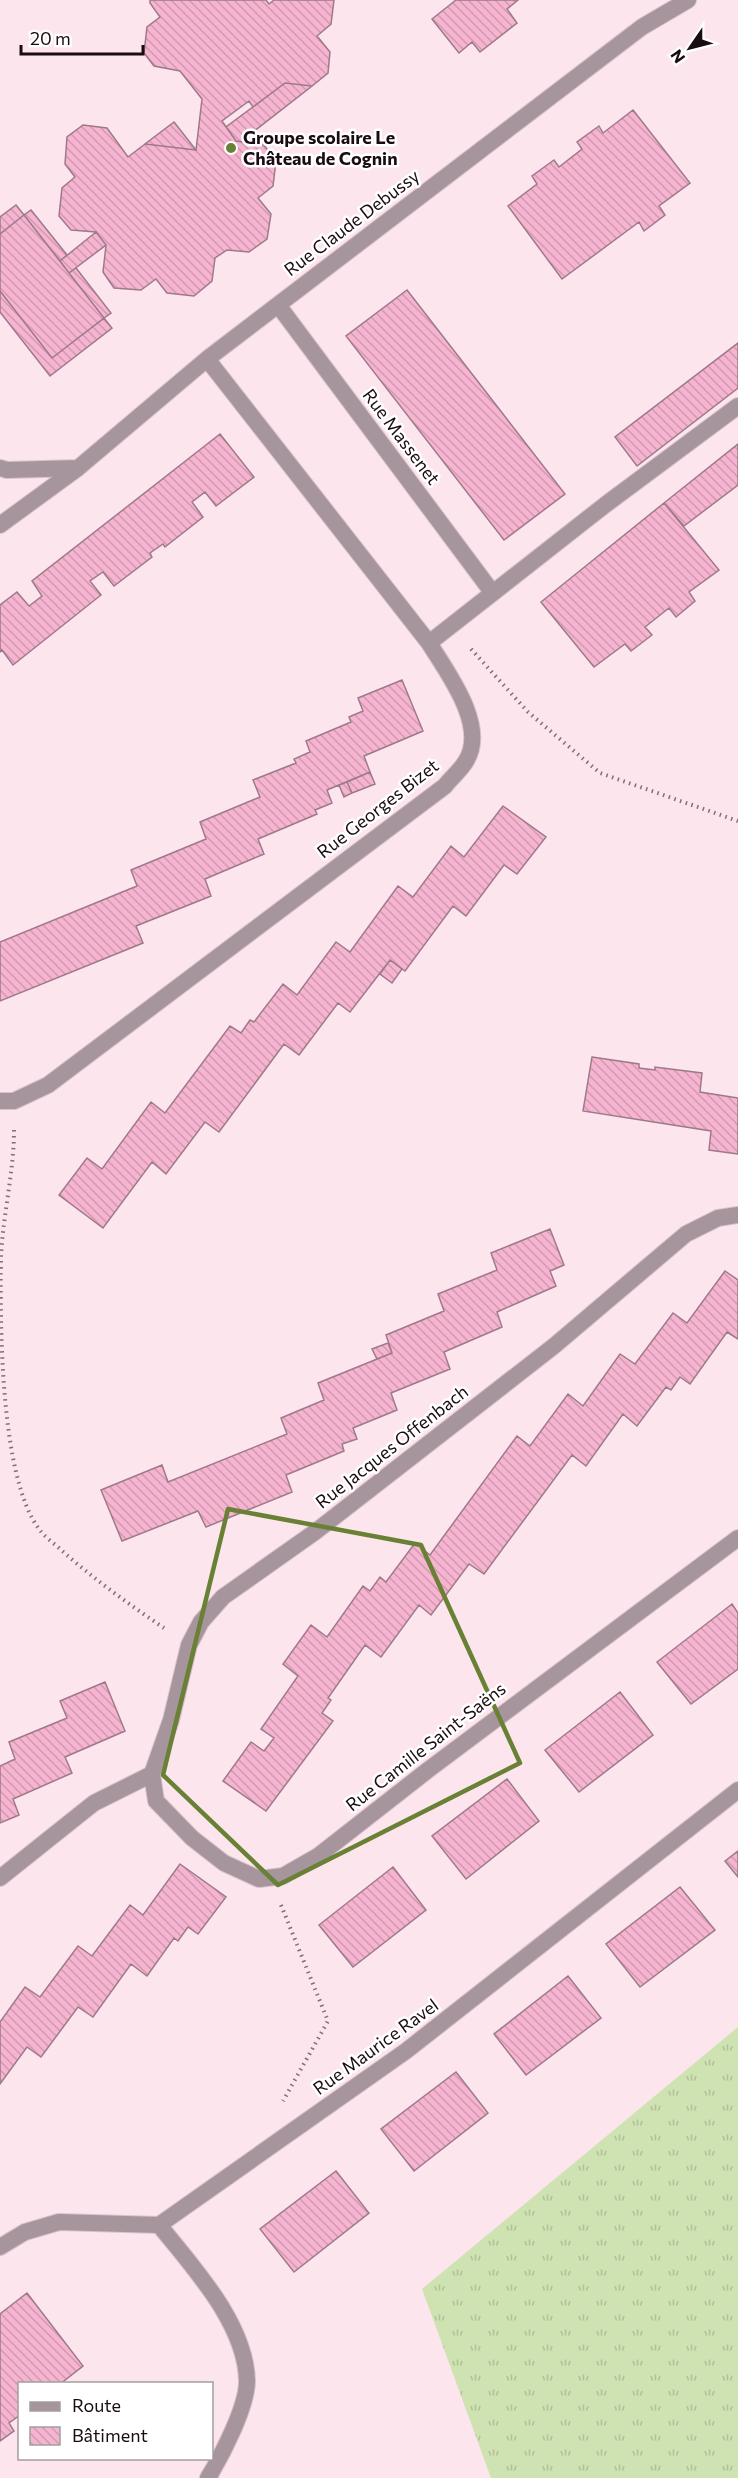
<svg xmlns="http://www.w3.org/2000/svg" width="738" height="2478" font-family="Commissioner,sans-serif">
	<defs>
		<pattern id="grass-tufts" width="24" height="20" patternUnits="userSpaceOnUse" patternTransform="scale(1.5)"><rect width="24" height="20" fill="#cfe2b1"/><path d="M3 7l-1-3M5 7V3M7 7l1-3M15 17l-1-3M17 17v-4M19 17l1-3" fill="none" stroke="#b1c197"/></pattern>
		<pattern id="building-back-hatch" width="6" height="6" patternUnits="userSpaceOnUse" patternTransform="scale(1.5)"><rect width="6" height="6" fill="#f6b4d1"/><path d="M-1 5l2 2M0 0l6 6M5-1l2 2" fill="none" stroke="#d29ab2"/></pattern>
	</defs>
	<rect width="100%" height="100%" fill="#fde5ee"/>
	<path fill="url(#grass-tufts)" d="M 738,2027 L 738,2478 L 491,2478 L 422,2289 Z"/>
	<path fill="url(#building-back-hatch)" stroke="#9e7a89" stroke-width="1.5" d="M 150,0 L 266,0 L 269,4 L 274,0 L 334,0 L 331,24 L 317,36 L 330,52 L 328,73 L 312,86 L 285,83 L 253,107 L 249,101 L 222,121 L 236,141 L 264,145 L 276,161 L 273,186 L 258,198 L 271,214 L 267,239 L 249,252 L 227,250 L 215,258 L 212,281 L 194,296 L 167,293 L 156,279 L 141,290 L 114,288 L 103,272 L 106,245 L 96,232 L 71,230 L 59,216 L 62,188 L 75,177 L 65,164 L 67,137 L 83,125 L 107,128 L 128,157 L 145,144 L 196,150 L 202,99 L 180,71 L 154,66 L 144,53 L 147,27 L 160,17 L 150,3 Z
		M 456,0 L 518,0 L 507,9 L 517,23 L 480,52 L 472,42 L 459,53 L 432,19 Z
		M 285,83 L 312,86 L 253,132 L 264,145 L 236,141 L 226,127 Z
		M 633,110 L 690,183 L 659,206 L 665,215 L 644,231 L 639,222 L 562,279 L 508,206 L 537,184 L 532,176 L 554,160 L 559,167 L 582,149 L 577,142 L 599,126 L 603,133 Z
		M 174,122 L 196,150 L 145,144 Z
		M 16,205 L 24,215 L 0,234 L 0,217 Z
		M 31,210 L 67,255 L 60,261 L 24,215 Z
		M 24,215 L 104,318 L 52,358 L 0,291 L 0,234 Z
		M 96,232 L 106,245 L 69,273 L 60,261 Z
		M 76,268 L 111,313 L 104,318 L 69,273 Z
		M 407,290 L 565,494 L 504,540 L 346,336 Z
		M 0,291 L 52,358 L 104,318 L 112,328 L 50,376 L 0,312 Z
		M 738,343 L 738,388 L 637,466 L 615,437 Z
		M 220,434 L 254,477 L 216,506 L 205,492 L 192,502 L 203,517 L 165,547 L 163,544 L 150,553 L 152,557 L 114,586 L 103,572 L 90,581 L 101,595 L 13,665 L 2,650 L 0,652 L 0,605 L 17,592 L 29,606 L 42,596 L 32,581 Z
		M 738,444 L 738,485 L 684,526 L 664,503 Z
		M 664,503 L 719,570 L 689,592 L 695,601 L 676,617 L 669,608 L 645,627 L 652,635 L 631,651 L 625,644 L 594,667 L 541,602 Z
		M 402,680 L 423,731 L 364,756 L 370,772 L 327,790 L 332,803 L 315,810 L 317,814 L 258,839 L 264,854 L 205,879 L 211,896 L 136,926 L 143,943 L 0,1001 L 0,942 L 137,886 L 131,870 L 206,839 L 200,822 L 260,797 L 253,780 L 296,763 L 294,759 L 310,752 L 306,741 L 351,722 L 349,717 L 363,711 L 358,698 Z
		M 370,772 L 375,784 L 352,793 L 347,782 Z
		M 347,782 L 352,793 L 344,797 L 339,785 Z
		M 503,806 L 546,837 L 517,874 L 504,865 L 466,916 L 453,906 L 405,971 L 390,960 L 350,1012 L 338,1003 L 299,1055 L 284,1044 L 219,1132 L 205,1122 L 166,1174 L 152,1162 L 103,1228 L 59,1195 L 87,1158 L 102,1169 L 151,1102 L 165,1113 L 230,1026 L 241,1033 L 250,1020 L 254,1022 L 283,984 L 297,995 L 336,942 L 350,952 L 398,886 L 413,897 L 451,846 L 464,857 Z
		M 390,960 L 402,969 L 392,983 L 380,974 Z
		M 592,1057 L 639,1064 L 639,1068 L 655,1070 L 655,1067 L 702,1073 L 700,1092 L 738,1098 L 738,1154 L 709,1150 L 711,1131 L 583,1111 Z
		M 550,1229 L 564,1265 L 550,1271 L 556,1286 L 497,1312 L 502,1327 L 444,1352 L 450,1369 L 391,1393 L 397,1410 L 353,1428 L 357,1439 L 342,1444 L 344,1451 L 286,1475 L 292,1492 L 206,1527 L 198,1511 L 122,1541 L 101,1490 L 162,1465 L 168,1482 L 287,1434 L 281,1418 L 324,1400 L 318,1383 L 392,1353 L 386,1335 L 444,1311 L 438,1294 L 497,1270 L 491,1253 Z
		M 725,1271 L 738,1280 L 738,1339 L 727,1332 L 690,1384 L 680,1377 L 671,1390 L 666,1387 L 637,1426 L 623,1414 L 586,1466 L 572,1455 L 484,1574 L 469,1564 L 431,1615 L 419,1605 L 381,1657 L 365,1645 L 328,1698 L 331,1700 L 322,1713 L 333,1721 L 266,1811 L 223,1781 L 251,1742 L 264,1751 L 274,1738 L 261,1729 L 298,1676 L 283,1664 L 311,1625 L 327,1637 L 363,1586 L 370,1591 L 380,1577 L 386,1582 L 415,1543 L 430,1555 L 517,1436 L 530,1446 L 568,1394 L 583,1406 L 620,1354 L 635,1364 L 673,1313 L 687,1323 Z
		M 388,1343 L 392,1353 L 377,1359 L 372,1349 Z
		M 732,1604 L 738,1613 L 738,1669 L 691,1704 L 657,1662 Z
		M 105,1682 L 125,1731 L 65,1757 L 72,1773 L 13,1799 L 19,1815 L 0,1823 L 0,1766 L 15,1759 L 9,1742 L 67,1718 L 60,1701 Z
		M 620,1692 L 653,1735 L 579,1792 L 545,1750 Z
		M 507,1779 L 539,1821 L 466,1879 L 432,1836 Z
		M 738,1851 L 738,1877 L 725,1861 Z
		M 180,1864 L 226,1897 L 198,1934 L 188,1927 L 178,1941 L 174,1938 L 147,1976 L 131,1964 L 93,2017 L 78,2007 L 41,2057 L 27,2047 L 0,2084 L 0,2022 L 25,1987 L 40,1997 L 78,1946 L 92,1956 L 130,1905 L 143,1915 Z
		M 393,1867 L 426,1910 L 353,1967 L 319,1925 Z
		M 680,1887 L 715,1930 L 640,1987 L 606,1944 Z
		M 568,1976 L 601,2018 L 526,2075 L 494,2034 Z
		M 456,2072 L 488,2113 L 414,2171 L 381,2129 Z
		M 336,2171 L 369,2213 L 294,2272 L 260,2229 Z
		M 27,2293 L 83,2366 L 60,2384 L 20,2384 L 20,2415 L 9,2423 L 14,2431 L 0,2441 L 0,2314 Z"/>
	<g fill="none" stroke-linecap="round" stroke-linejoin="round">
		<defs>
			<path id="minor" d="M 278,305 L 492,592
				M 0,468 L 7,470 L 78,468 L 207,359 L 642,27 L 688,0
				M 0,525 L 78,468
				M 429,643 L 605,505 L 738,406
				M 0,1101 L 14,1101 L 48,1085 L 445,786 C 451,778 461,770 466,761 C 488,726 447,672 429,643 L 207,359
				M 738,1215 L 718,1218 L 686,1234 L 554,1346 L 315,1532 L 223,1597 L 201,1622 L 189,1645 L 171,1720 L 152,1774 L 156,1801 L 192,1838 L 224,1863 L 259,1879 L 283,1876 L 318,1856 L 428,1770 L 738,1538
				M 0,1878 L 94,1803 L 152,1774
				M 159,2225 C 193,2267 246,2324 247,2381 C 247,2407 222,2455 208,2478
				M 0,2247 L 25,2232 L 59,2222 L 159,2225 L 406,2051 L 738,1790"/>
		</defs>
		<use href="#minor" stroke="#d9c2cb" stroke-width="18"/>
		<path stroke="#816f76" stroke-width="4" stroke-dasharray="1.5 4.5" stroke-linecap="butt" d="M 471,649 L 528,712 L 600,773 L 738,821
			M 14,1130 C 14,1172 3,1214 1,1257 C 0,1323 0,1477 39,1529 C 44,1536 52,1542 59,1548 C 91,1577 127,1603 164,1628
			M 281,1905 L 328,2021 L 283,2101"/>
		<use href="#minor" stroke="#a6959c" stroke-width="16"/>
	</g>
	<path fill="none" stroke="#688134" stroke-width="4.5" stroke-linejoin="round" d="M 228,1509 L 421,1545 L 520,1763 L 278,1885 L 163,1775 Z"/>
	<circle fill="#688134" stroke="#fff" stroke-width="2" cx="231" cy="148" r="6"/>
	<g text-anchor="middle" stroke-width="5" stroke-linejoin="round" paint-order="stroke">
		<g font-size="18" font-weight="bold" fill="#190c12" stroke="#fff" text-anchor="start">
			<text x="243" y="144">Groupe scolaire Le<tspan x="243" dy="21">Château de Cognin</tspan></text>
		</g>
		<g font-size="18" fill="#190c12" stroke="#fff">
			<text transform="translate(352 223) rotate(-37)" y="6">Rue Claude Debussy</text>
			<text transform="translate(401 437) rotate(53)" y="6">Rue Massenet</text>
			<text transform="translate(378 809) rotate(-38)" y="6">Rue Georges Bizet</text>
			<text transform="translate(392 1447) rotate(-38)" y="6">Rue Jacques Offenbach</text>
			<text transform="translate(426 1747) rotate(-38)" y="6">Rue Camille Saint-Saëns</text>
			<text transform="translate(376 2047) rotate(-36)" y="6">Rue Maurice Ravel</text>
		</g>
	</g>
	<rect x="18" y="2382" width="195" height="78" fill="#ffffff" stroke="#a39ea0" stroke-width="1.5"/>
	<rect x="30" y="2402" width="30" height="9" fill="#a6959c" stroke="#a39ea0" stroke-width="1.5"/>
	<text x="72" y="2412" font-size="18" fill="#190c12">Route</text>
	<rect x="30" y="2427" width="30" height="18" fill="url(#building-back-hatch)" stroke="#a39ea0" stroke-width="1.5"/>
	<text x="72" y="2442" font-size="18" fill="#190c12">Bâtiment</text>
	<g transform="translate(690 48) rotate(235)" stroke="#ffffff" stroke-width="4.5" paint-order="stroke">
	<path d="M0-4.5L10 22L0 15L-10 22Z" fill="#190c12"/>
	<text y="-9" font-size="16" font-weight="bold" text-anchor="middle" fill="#190c12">N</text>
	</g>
	<path d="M21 45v9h122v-9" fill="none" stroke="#190c12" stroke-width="3"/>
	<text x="30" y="45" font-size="18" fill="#190c12" stroke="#ffffff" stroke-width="4.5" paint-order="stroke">20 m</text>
</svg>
